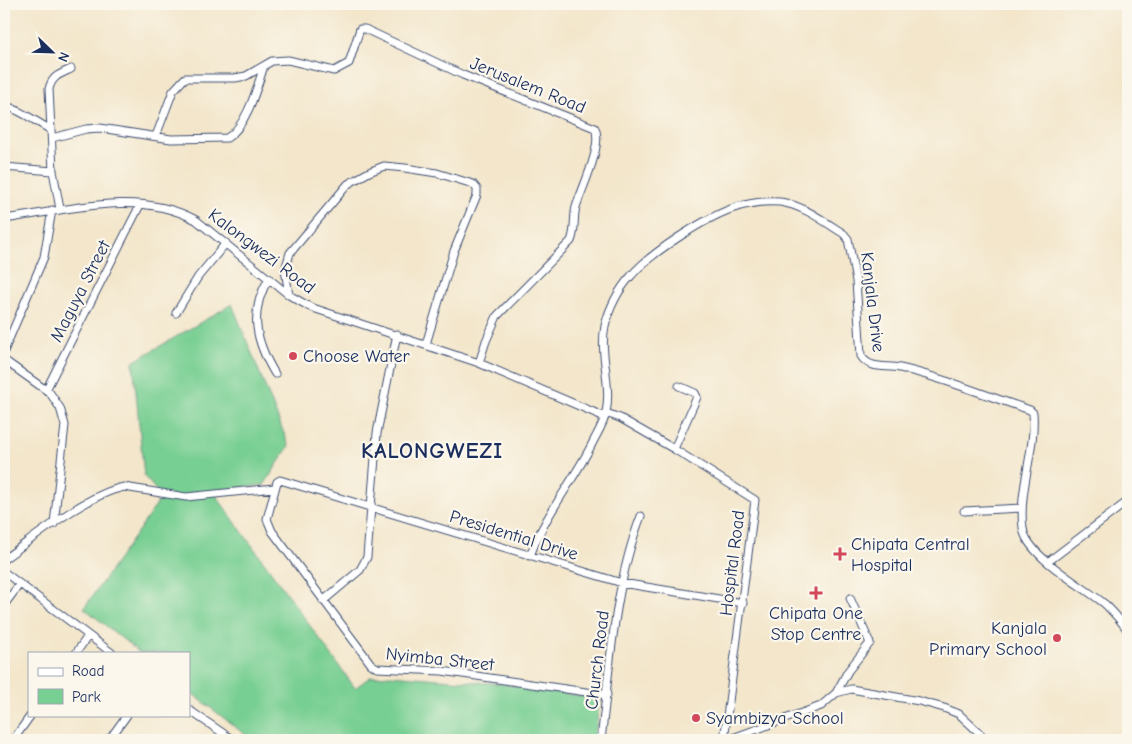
<svg xmlns="http://www.w3.org/2000/svg" width="1132" height="744" font-family="'Comic Neue',sans-serif">
	<rect width="100%" height="100%" fill="#fbf7ec"/>
	<filter id="ink" filterUnits="userSpaceOnUse"><feTurbulence type="fractalNoise" baseFrequency=".02" numOctaves="2"/><feDisplacementMap in="SourceGraphic" scale="10" xChannelSelector="R" yChannelSelector="G"/><feConvolveMatrix kernelMatrix="1 2 1 2 8 2 1 2 1" color-interpolation-filters="sRGB"/></filter>
	<filter id="wash" filterUnits="userSpaceOnUse"><feTurbulence type="fractalNoise" baseFrequency=".0096" numOctaves="4" result="noise"/><feDisplacementMap in="SourceGraphic" scale="20" xChannelSelector="R" yChannelSelector="G"/><feGaussianBlur stdDeviation="1.12" result="paint"/><feColorMatrix in="noise" values="0 0 0 0 0 0 0 0 0 0 0 0 0 0 0 0 0 1.4 0 .05"/><feComposite in="paint" operator="in"/></filter>
	<g filter="url(#wash)">
		<rect width="100%" height="100%" fill="#f3e6cb"/>
		<path fill="#78cf93" stroke="#4a7f78" d="M 232,304 L 289,446 L 264,485 L 216,490 L 217,497 L 355,688 L 370,677 L 390,675 L 502,684 L 600,699 L 594,740 L 252,740 L 189,691 L 189,653 L 140,653 L 84,608 L 162,497 L 144,476 L 133,362 Z"/>
	</g>
	<g filter="url(#ink)">
		<g fill="none" stroke-linecap="round" stroke-linejoin="round">
			<defs>
				<path id="minor" d="M 4,105 C 22,111 35,121 51,130
					M 156,136 L 173,91 L 185,78 L 235,78 L 246,76 L 272,61 L 288,60 L 334,71 L 349,63 L 360,29 L 365,29 L 463,75 L 595,128 C 603,146 582,188 576,207 C 573,218 576,229 571,241 L 497,316 L 486,341 L 479,363
					M 52,138 L 86,129 L 100,128 L 171,139 L 227,138 C 247,126 257,87 264,66
					M 4,167 L 53,171
					M 60,209 L 53,171 L 49,89 C 52,76 60,74 71,69
					M 4,219 C 66,211 137,188 196,220 L 289,295 L 310,307 L 479,363 L 605,417
					M 269,278 C 248,313 256,342 275,374
					M 289,295 L 285,270 L 290,253 L 348,184 L 369,172 L 384,166 L 405,168 L 437,173 L 473,184 L 477,189 L 477,195 L 454,251 L 426,344
					M 176,313 L 198,277 L 226,243
					M 4,351 L 44,257 L 52,210
					M 4,360 L 50,393 L 60,408 L 65,425 L 54,524
					M 4,369 L 7,362
					M 46,390 L 140,205
					M 606,413 L 620,418 L 674,449 L 755,500 L 724,740
					M 674,449 L 697,397 L 695,393 L 679,386
					M 964,511 L 1022,508
					M 530,556 C 544,516 573,482 592,444 C 597,434 604,423 606,413 C 612,384 599,354 605,326 C 609,308 619,289 631,276 C 650,253 704,219 731,209 C 747,203 764,201 780,202 C 803,205 825,222 844,234 L 848,239 L 856,281 L 861,356 C 870,370 886,365 900,368 C 942,377 989,397 1030,410 L 1033,413 C 1036,449 1018,491 1023,528 C 1026,556 1085,587 1106,605 C 1114,613 1122,622 1128,631
					M 4,559 C 35,537 88,494 124,487 L 186,497 L 274,488
					M 1049,561 L 1128,501
					M 4,572 L 112,653
					M 323,601 L 360,570 L 367,557 L 377,433 L 397,334
					M 4,605 L 19,585
					M 76,653 L 88,636
					M 836,693 L 848,671 L 870,643 L 850,598
					M 607,695 L 442,671 L 377,668 L 371,664 L 272,531 L 267,519 L 277,482 L 280,480 L 622,583 L 743,603
					M 189,710 L 233,740
					M 13,740 L 31,715
					M 109,740 L 127,715
					M 601,740 C 610,666 614,586 641,516
					M 727,740 L 821,706 L 836,693 L 851,689 L 919,701 L 944,708 L 959,714 L 987,740"/>
			</defs>
			<use href="#minor" stroke="#3b4a6e" stroke-width="9"/>
			<use href="#minor" stroke="#fff" stroke-width="7"/>
		</g>
	</g>
	<g fill="#d1495b" stroke="#fbf7ec" stroke-width="2">
		<circle cx="293" cy="356" r="5"/>
		<path d="M837.5 546.5h5v5h5v5h-5v5h-5v-5h-5v-5h5z"/>
		<path d="M813.5 585.5h5v5h5v5h-5v5h-5v-5h-5v-5h5z"/>
		<circle cx="1057" cy="638" r="5"/>
		<circle cx="696" cy="718" r="5"/>
	</g>
	<g text-anchor="middle" stroke-width="4.5" stroke-linejoin="round" paint-order="stroke">
		<g font-size="18" fill="#1b2f5e" stroke="#fbf7ec">
			<text transform="translate(528 85) rotate(22)" y="6">Jerusalem Road</text>
			<text transform="translate(262 251) rotate(37)" y="6">Kalongwezi Road</text>
			<text transform="translate(80 291) rotate(-63)" y="6">Maguya Street</text>
			<text transform="translate(873 302) rotate(83)" y="6">Kanjala Drive</text>
			<text transform="translate(514 535) rotate(17)" y="6">Presidential Drive</text>
			<text transform="translate(732 563) rotate(-83)" y="6">Hospital Road</text>
			<text transform="translate(440 659) rotate(6)" y="6">Nyimba Street</text>
			<text transform="translate(597 660) rotate(-83)" y="6">Church Road</text>
		</g>
		<g font-size="18" fill="#1b2f5e" stroke="#fbf7ec" text-anchor="start">
			<text x="303" y="362">Choose Water</text>
			<text x="851" y="550">Chipata Central<tspan x="851" dy="21">Hospital</tspan></text>
			<text x="816" y="619" text-anchor="middle">Chipata One<tspan x="816" dy="21">Stop Centre</tspan></text>
			<text x="1047" y="634" text-anchor="end">Kanjala<tspan x="1047" dy="21">Primary School</tspan></text>
			<text x="706" y="724">Syambizya School</text>
		</g>
		<g font-size="22" font-weight="bold" letter-spacing="1" fill="#1b2f5e" stroke="#fbf7ec">
			<text x="432" y="458">KALONGWEZI</text>
		</g>
	</g>
	<rect width="1132" height="744" fill="none" stroke="#fbf7ec" stroke-width="20"/>
	<rect x="28" y="652" width="162" height="65" fill="#fbf7ec" stroke="#a1a7b3"/>
	<rect x="38" y="668" width="25" height="8" fill="#ffffff" stroke="#a1a7b3"/>
	<text x="72" y="676" font-size="15" fill="#1b2f5e">Road</text>
	<rect x="38" y="689" width="25" height="15" fill="#78cf93" stroke="#a1a7b3"/>
	<text x="72" y="702" font-size="15" fill="#1b2f5e">Park</text>
	<g transform="translate(52 52) rotate(113)" stroke="#fbf7ec" stroke-width="4" paint-order="stroke">
	<path d="M0-4L9 19L0 12L-9 19Z" fill="#1b2f5e"/>
	<text y="-8" font-size="14" font-weight="bold" text-anchor="middle" fill="#1b2f5e">N</text>
	</g>
</svg>
